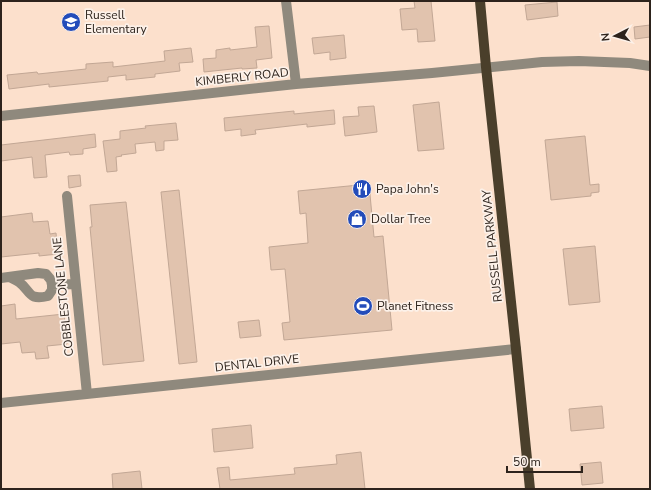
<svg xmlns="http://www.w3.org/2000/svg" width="651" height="490" font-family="'Nunito Sans',sans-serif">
	<rect width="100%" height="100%" fill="#fce0cc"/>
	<path fill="#e1c3ae" stroke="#c2a795" d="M 414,1 L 431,1 L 435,41 L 418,42 L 417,29 L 402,30 L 400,9 L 415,8 Z
		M 557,2 L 558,16 L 527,20 L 525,5 Z
		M 650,25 L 650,37 L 635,39 L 634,27 Z
		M 269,26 L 272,58 L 256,60 L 257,68 L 242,69 L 242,68 L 204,72 L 203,59 L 216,58 L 216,50 L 230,48 L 230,50 L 257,47 L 255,27 Z
		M 344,35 L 346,58 L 330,60 L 330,52 L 314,54 L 312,38 Z
		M 191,48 L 193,62 L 179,63 L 180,71 L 155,74 L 155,77 L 126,80 L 126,75 L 108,77 L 108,81 L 49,87 L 49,84 L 9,89 L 7,75 L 37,72 L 38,74 L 86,69 L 86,64 L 113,62 L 113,67 L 165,61 L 164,51 Z
		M 439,102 L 444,149 L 418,151 L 413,105 Z
		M 374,106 L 377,132 L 345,136 L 343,117 L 359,116 L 358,107 Z
		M 334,110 L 335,124 L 307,127 L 307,124 L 255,130 L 256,134 L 241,136 L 241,129 L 225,131 L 224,118 L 294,111 L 294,114 Z
		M 176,123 L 178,140 L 164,141 L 164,150 L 156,151 L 155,142 L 135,144 L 136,153 L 121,155 L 122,156 L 116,157 L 117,171 L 107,172 L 103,141 L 120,139 L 120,131 L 146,128 L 145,126 Z
		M 95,134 L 96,147 L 83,149 L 83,154 L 70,155 L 69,152 L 45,155 L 47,177 L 34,178 L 32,157 L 1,161 L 1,145 Z
		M 585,136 L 590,185 L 599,184 L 599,192 L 591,193 L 591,196 L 551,200 L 545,140 Z
		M 80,175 L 81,186 L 69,188 L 68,176 Z
		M 369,184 L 374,237 L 383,236 L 392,330 L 284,340 L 282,323 L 290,322 L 285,269 L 271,270 L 269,247 L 308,243 L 306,213 L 300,214 L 298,191 Z
		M 179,190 L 197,362 L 179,364 L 161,192 Z
		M 126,202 L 144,361 L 103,365 L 90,227 L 92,227 L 90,205 Z
		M 32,213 L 33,222 L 48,221 L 50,234 L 56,233 L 58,254 L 39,256 L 39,253 L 1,257 L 1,217 Z
		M 595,246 L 600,302 L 569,305 L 563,249 Z
		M 15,304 L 16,319 L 64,314 L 67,344 L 47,346 L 49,358 L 36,359 L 35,352 L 22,353 L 20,342 L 1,344 L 1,306 Z
		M 259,320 L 261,336 L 240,338 L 238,322 Z
		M 602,406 L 604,428 L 571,431 L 569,409 Z
		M 251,425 L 253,448 L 214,452 L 212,429 Z
		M 361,452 L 365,489 L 220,489 L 217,468 L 229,467 L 230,480 L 295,474 L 294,468 L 337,464 L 336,455 Z
		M 601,462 L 603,483 L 582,485 L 580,464 Z
		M 140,471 L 142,489 L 113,489 L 112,474 Z"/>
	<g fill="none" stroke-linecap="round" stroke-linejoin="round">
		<path stroke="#8f897d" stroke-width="10" d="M 286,1 L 296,84
			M 1,116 L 296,84 L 432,73 L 542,62 L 579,61 L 630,63 L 650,66
			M 67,196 L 87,394
			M 1,278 L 38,273 L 46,274 L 51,280 L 52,285 L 52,290 L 48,296 C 28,301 31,291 19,282 C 16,280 13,279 10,277
			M 52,285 L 75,284
			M 1,403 L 516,349"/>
		<path stroke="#4a3f2b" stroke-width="10" d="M 480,1 L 486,67 L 516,349 L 530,489"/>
	</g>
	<defs>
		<symbol id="school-disc" viewBox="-11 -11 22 22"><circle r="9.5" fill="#234cba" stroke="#fcf1e9"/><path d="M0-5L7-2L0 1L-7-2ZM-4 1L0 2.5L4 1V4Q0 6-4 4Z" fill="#fff"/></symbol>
		<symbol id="restaurant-disc" viewBox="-11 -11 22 22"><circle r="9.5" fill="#234cba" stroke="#fcf1e9"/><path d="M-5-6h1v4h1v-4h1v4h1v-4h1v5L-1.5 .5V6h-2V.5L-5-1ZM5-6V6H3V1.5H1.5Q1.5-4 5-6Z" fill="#fff"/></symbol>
		<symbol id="shop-disc" viewBox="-11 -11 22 22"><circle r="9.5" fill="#234cba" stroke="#fcf1e9"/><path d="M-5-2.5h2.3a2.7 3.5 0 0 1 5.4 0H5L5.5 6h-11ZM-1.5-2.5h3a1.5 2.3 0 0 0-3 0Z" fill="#fff"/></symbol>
		<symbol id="stadium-disc" viewBox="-11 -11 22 22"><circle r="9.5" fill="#234cba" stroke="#fcf1e9"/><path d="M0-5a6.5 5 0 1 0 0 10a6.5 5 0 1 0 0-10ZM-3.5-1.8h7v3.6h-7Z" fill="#fff"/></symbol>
	</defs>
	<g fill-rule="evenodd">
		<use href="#school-disc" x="60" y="11" width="22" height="22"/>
		<use href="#restaurant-disc" x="351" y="178" width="22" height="22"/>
		<use href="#shop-disc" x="346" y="208" width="22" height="22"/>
		<use href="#stadium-disc" x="352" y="295" width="22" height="22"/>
	</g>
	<g text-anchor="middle" stroke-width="3.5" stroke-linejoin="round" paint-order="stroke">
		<g font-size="12" fill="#2d231c" stroke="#fcf1e9" text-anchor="start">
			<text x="85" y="19">Russell<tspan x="85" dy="14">Elementary</tspan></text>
			<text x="376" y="193">Papa John's</text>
			<text x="371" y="223">Dollar Tree</text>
			<text x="377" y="310">Planet Fitness</text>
		</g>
		<g font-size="12" fill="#2d231c" stroke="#fcf1e9">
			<text transform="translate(242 77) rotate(-6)" y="4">KIMBERLY ROAD</text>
			<text transform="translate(492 246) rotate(-96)" y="4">RUSSELL PARKWAY</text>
			<text transform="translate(63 297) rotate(-96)" y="4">COBBLESTONE LANE</text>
			<text transform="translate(257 363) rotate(-6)" y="4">DENTAL DRIVE</text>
		</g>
	</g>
	<rect width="651" height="490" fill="none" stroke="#2d231c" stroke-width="4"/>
	<g transform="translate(615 36) rotate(264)" stroke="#fcf1e9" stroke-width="3" paint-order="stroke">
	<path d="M0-3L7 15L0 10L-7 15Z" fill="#2d231c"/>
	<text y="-6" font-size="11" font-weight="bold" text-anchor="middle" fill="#2d231c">N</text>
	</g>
	<path d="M507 466v6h75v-6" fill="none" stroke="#2d231c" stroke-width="2"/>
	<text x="513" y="466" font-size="12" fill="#2d231c" stroke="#fcf1e9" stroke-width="3" paint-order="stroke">50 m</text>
</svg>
